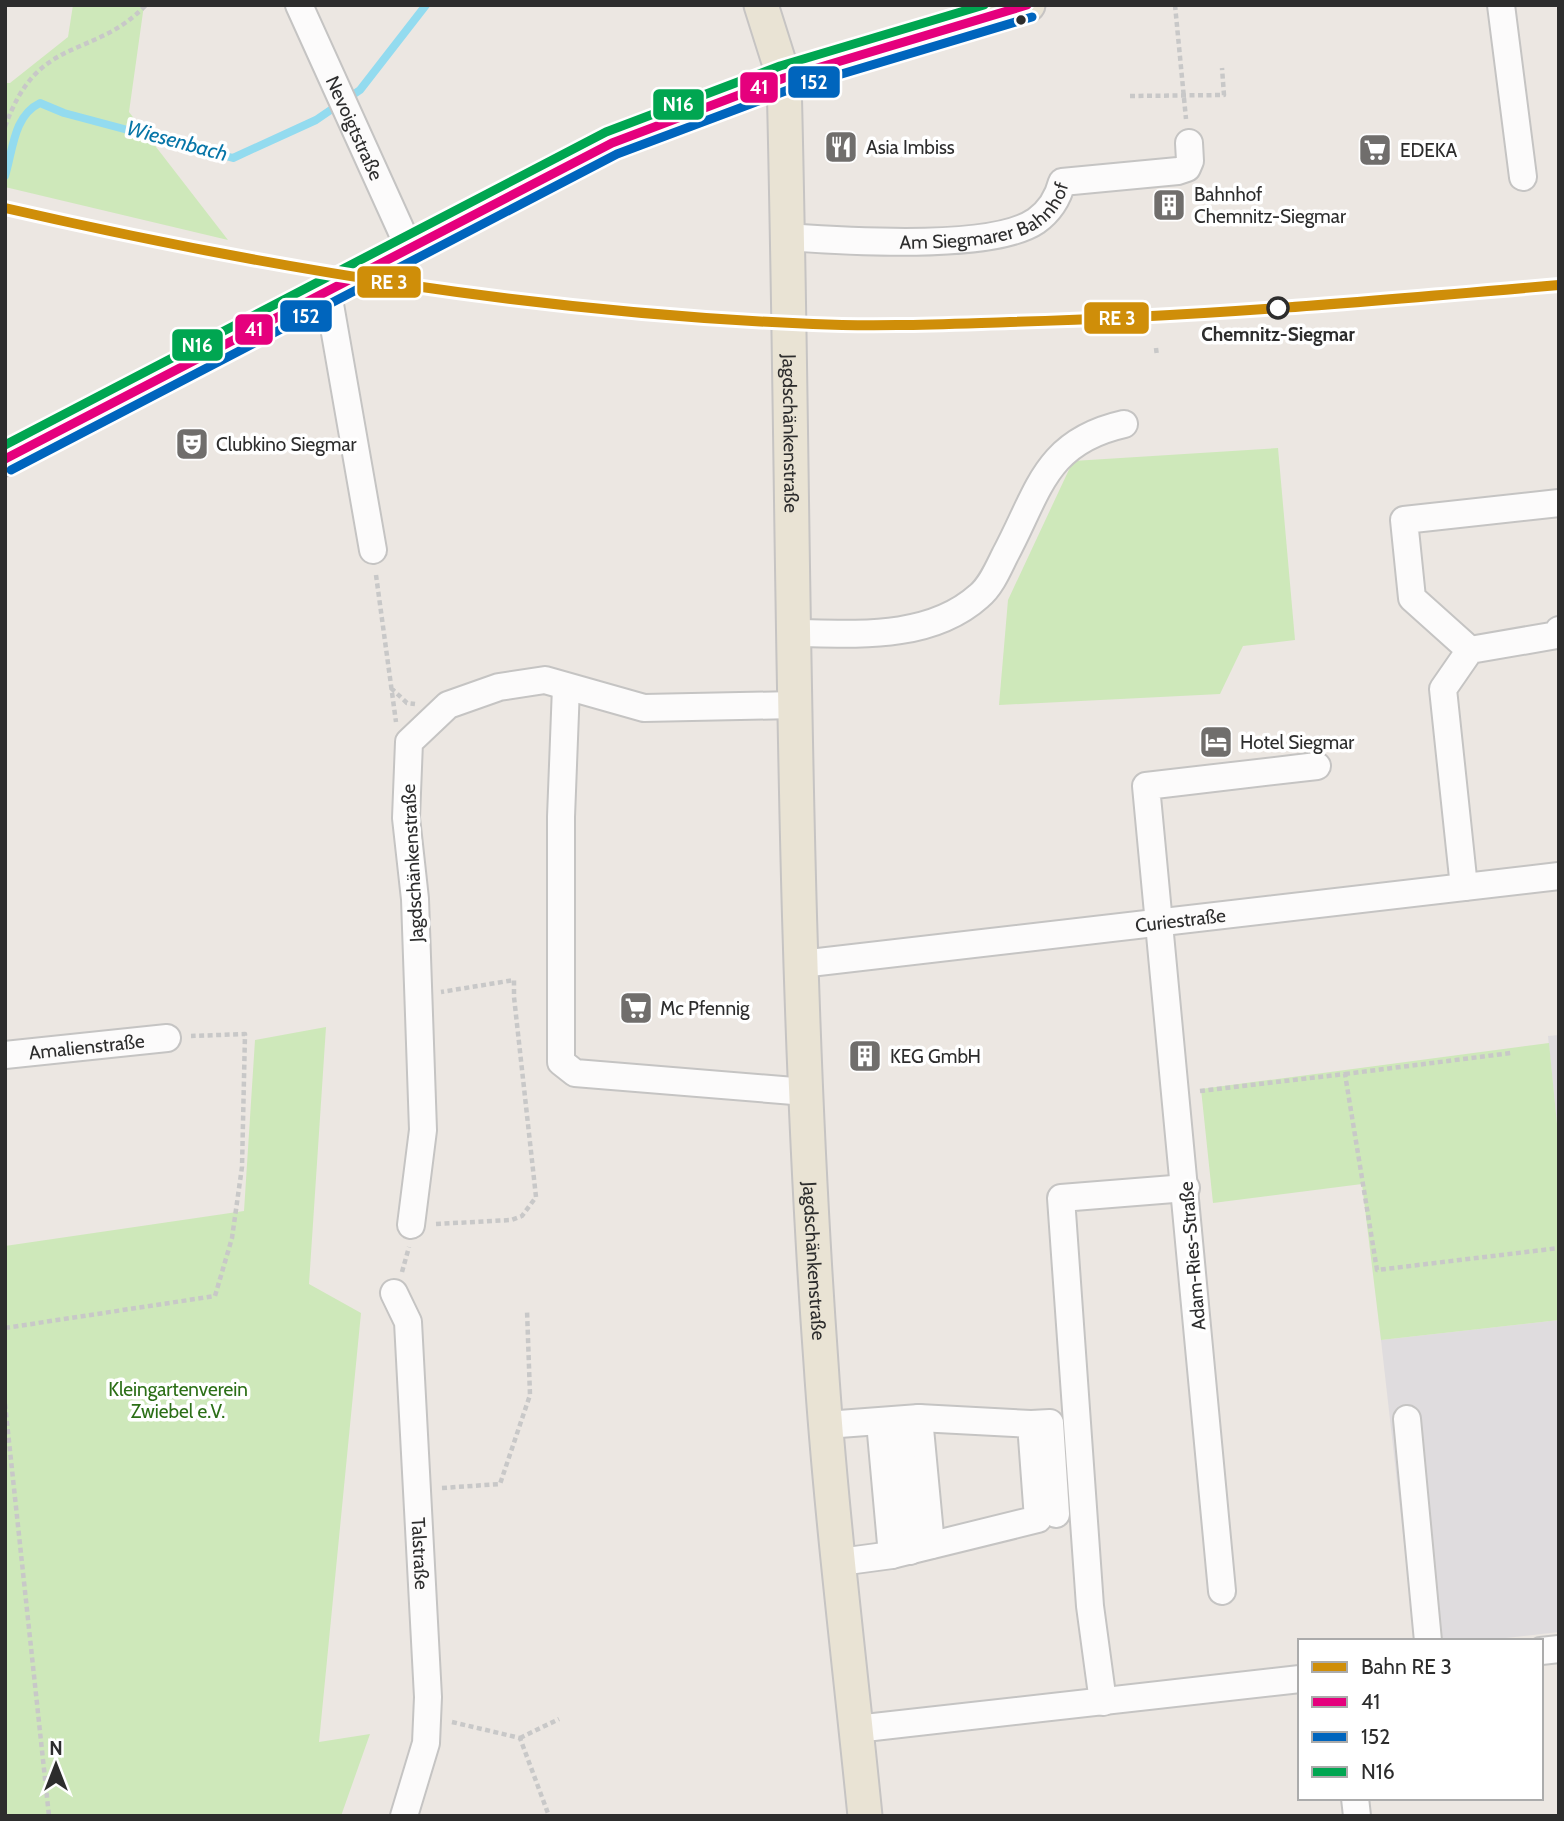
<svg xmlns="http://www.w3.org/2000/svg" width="1564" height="1821" font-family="Cabin,sans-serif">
	<rect width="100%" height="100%" fill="#ece7e2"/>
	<path fill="#dfdcde" d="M 1559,1035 L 1559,1144 L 1548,1036 Z
		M 1559,1320 L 1559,1632 L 1479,1641 L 1415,1641 L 1381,1340 Z"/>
	<path fill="#cee8ba" d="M 73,5 L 144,5 L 129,112 L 228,240 L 5,187 L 5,83 L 10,83 L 68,37 Z
		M 1278,448 L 1295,640 L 1243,646 L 1220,694 L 999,705 L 1008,600 L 1073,461 Z
		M 326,1027 L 309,1284 L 361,1313 L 319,1742 L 370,1734 L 341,1816 L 5,1816 L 5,1246 L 244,1211 L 255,1040 Z
		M 1549,1043 L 1559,1144 L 1559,1320 L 1381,1340 L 1362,1184 L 1213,1203 L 1201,1089 Z"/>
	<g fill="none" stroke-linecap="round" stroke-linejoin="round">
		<path stroke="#93dbef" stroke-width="8" d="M 5,176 C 13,151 13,116 40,103 L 64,113 L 233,158 L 316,120 L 360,90 L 426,5"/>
		<defs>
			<g id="minor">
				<path id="s1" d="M 299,5 L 410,250"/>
				<path d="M 1501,5 L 1523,177"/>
				<path id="s2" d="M 788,237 C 843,241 992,251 1036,221 C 1050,211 1058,198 1062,182 L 1178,171 L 1187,168 L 1190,161 L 1189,143"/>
				<path d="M 328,293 L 373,550"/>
				<path d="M 795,633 C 856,634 930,640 979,596 C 991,586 998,569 1005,555 C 1039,492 1044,442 1124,424"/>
				<path d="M 1470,650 L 1412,598 L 1404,520 L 1559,503"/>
				<path d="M 566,687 L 561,817 L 561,1062 L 575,1073 L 806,1092"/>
				<path d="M 1464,887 L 1443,689 L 1470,650 L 1557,635 L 1559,630"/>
				<path id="s3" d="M 801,964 L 1559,876"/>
				<path id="s4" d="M 5,1055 L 167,1038"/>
				<path d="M 411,1225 L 423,1130 L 415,899 L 406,818 L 409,742 L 448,705 L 499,687 L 545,680 L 644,708 L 795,705"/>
				<path id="s5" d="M 394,1293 L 408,1322 L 428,1697 L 426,1743 L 404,1816"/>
				<path d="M 919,1418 L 931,1545"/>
				<path d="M 1407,1419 L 1428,1641"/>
				<path d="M 898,1420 L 910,1551"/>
				<path d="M 880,1422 L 892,1555"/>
				<path d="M 1031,1424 L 1050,1423 L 1056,1514"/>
				<path d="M 826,1425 L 919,1418 L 1031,1424 L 1038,1519 L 892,1555 L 840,1562"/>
				<path d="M 1222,1591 L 1146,786 L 1317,766"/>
				<path d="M 1541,1651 L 1559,1649"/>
				<path d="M 1103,1702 L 1090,1606 L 1061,1198 L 1186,1188"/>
				<path d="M 856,1729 L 1300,1679"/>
				<path d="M 1355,1798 L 1357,1816"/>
			</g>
			<g id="major">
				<path id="s6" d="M 761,5 L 784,78 C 795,507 790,936 821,1363 C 831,1514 850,1665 865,1816"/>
				<path d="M 5,459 L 612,143 L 784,78 L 1028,5"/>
			</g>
		</defs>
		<use href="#minor" stroke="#c5c4c3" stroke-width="30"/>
		<use href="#major" stroke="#c6c4c3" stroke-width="37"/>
		<path stroke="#c8c8c8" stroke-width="4.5" stroke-dasharray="5 3.5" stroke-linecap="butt" d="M 1175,5 L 1186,119
			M 1130,96 L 1224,95 L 1222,68
			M 5,127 C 38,33 92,61 146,5
			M 1156,348 L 1157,356
			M 376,575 L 396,722
			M 391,688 L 407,703 L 415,704
			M 1345,1074 L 1511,1053
			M 1200,1091 L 1345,1074 L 1377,1270 L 1559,1248
			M 436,1224 L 511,1220 L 522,1216 L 536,1197 L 514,997 L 514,980 L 441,992
			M 402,1272 L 409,1247
			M 5,1328 L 215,1296 L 232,1238 L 242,1167 L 245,1034 L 191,1036
			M 5,1404 L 49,1816
			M 442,1488 L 500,1484 L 530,1395 L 527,1310
			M 452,1722 L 520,1738 L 549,1816
			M 520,1738 L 559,1719"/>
		<use href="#minor" stroke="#fcfbfb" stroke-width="26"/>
		<use href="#major" stroke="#e9e3d4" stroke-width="33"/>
		<defs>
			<path id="bus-1" d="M 5,459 L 612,143 L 784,78 L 1027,5"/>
			<path id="bus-2" d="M 11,470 L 617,154 L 788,90 L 1032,17"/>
			<path id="bus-3" d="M 5,445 L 606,132 L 780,66 L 984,5"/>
		</defs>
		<use href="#bus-1" stroke="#fff" stroke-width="14"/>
		<use href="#bus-2" stroke="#fff" stroke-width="14"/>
		<use href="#bus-3" stroke="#fff" stroke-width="14"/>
		<use href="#bus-1" stroke="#e5007d" stroke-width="9"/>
		<use href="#bus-2" stroke="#0065bd" stroke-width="9"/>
		<use href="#bus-3" stroke="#00a651" stroke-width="9"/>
		<defs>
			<path id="rail-1" d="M 5,208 C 271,269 540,313 813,324 C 879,327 944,324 1010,322 C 1193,317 1376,301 1559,285"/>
		</defs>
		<use href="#rail-1" stroke="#fff" stroke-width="16"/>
		<use href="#rail-1" stroke="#cf8e09" stroke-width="10"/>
	</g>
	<defs>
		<symbol id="restaurant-square" viewBox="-11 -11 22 22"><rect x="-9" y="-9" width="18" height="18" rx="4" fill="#706e6c" stroke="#fff"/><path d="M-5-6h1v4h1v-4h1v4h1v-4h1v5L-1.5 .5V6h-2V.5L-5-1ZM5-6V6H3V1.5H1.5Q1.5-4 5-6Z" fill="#fff"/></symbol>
		<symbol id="supermarket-square" viewBox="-11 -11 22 22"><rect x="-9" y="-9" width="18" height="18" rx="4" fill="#706e6c" stroke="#fff"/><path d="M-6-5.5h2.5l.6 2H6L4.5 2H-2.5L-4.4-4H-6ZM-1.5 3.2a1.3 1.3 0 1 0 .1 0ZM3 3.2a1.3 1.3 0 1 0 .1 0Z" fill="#fff"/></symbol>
		<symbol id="building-square" viewBox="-11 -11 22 22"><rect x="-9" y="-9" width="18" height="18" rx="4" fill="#706e6c" stroke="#fff"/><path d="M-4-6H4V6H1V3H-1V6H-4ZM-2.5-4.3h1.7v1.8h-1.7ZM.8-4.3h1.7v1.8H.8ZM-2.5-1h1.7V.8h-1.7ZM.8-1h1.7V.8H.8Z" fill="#fff"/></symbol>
		<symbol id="theatre-square" viewBox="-11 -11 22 22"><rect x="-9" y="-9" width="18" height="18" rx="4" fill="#706e6c" stroke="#fff"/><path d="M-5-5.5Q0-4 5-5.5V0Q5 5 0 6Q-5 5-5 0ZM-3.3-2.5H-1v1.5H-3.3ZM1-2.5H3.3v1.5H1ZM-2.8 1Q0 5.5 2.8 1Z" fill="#fff"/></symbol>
		<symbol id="hotel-square" viewBox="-11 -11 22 22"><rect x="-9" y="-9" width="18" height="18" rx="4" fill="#706e6c" stroke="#fff"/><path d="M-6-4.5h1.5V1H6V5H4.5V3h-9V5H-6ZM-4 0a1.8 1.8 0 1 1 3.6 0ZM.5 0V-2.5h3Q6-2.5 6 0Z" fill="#fff"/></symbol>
	</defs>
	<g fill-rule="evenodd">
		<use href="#restaurant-square" x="822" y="128" width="38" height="38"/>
		<use href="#supermarket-square" x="1356" y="131" width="38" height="38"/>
		<use href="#building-square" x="1150" y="186" width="38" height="38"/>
		<use href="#theatre-square" x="173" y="425" width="38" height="38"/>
		<use href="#hotel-square" x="1197" y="723" width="38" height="38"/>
		<use href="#supermarket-square" x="617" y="989" width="38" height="38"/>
		<use href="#building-square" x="846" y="1037" width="38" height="38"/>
	</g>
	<circle fill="#2d2d2d" stroke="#fff" stroke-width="2.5" cx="1021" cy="20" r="6"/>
	<circle fill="#fff" stroke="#2d2d2d" stroke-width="3.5" cx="1278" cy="308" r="10"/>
	<g text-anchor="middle" stroke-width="7" stroke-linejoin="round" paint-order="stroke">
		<g font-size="19" fill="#2d2d2d" stroke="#fff">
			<text dy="7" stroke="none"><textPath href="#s1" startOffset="135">Nevoigtstraße</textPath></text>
			<text dy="7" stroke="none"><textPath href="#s2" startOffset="205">Am Siegmarer Bahnhof</textPath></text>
			<text dy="7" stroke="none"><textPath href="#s6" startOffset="432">Jagdschänkenstraße</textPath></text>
			<text transform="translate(412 863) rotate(-93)" y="7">Jagdschänkenstraße</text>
			<text dy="7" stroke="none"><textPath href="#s3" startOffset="382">Curiestraße</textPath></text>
			<text dy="7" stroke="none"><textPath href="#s4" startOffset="82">Amalienstraße</textPath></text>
			<text transform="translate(1192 1256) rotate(-95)" y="7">Adam-Ries-Straße</text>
			<text dy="7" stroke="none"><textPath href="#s6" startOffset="1260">Jagdschänkenstraße</textPath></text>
			<text dy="7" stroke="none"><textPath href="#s5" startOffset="264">Talstraße</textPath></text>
		</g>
		<g font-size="19" fill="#2d2d2d" stroke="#fff" text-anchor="start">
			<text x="866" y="154">Asia Imbiss</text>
			<text x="1400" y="157">EDEKA</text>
			<text x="1194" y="201">Bahnhof<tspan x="1194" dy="22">Chemnitz-Siegmar</tspan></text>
			<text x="216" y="451">Clubkino Siegmar</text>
			<text x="1240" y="749">Hotel Siegmar</text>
			<text x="660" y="1015">Mc Pfennig</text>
			<text x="890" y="1063">KEG GmbH</text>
		</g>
		<g font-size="19" font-weight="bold" fill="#2d2d2d" stroke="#fff">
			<text x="1278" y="341">Chemnitz-Siegmar</text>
		</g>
		<g font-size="19" fill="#2c6f17" stroke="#fff">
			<text x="178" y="1396">Kleingartenverein<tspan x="178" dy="22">Zwiebel e.V.</tspan></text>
		</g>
		<g font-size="21" font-style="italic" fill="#0675a7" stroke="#fff">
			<text transform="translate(177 141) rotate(15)" y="7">Wiesenbach</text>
		</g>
	</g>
	<g stroke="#fff" stroke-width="2.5">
		<rect x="787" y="65" width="54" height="34" rx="7" fill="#0065bd"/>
		<rect x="739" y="71" width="40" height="33" rx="7" fill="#e5007d"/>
		<rect x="652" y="88" width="53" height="33" rx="7" fill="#00a651"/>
		<rect x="356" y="265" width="66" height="34" rx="7" fill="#cf8e09"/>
		<rect x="279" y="299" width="54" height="34" rx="7" fill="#0065bd"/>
		<rect x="1083" y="301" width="67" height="34" rx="7" fill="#cf8e09"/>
		<rect x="234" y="313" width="40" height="33" rx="7" fill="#e5007d"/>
		<rect x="171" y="328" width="53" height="34" rx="7" fill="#00a651"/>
	</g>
	<g font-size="19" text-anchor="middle" font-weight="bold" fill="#fff">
		<text x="814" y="89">152</text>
		<text x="759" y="94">41</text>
		<text x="678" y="111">N16</text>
		<text x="389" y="289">RE 3</text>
		<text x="306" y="323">152</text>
		<text x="1117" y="325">RE 3</text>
		<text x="254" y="336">41</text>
		<text x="197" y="352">N16</text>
	</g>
	<rect width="1564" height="1821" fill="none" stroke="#2d2d2d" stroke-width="14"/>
	<rect x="1298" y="1639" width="245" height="161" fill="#ffffff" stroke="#ababab" stroke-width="2"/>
	<rect x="1312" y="1662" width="35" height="10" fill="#cf8e09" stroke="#ababab" stroke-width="2"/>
	<text x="1361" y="1674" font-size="21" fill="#2d2d2d">Bahn RE 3</text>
	<rect x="1312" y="1697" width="35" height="10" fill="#e5007d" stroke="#ababab" stroke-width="2"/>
	<text x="1361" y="1709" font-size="21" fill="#2d2d2d">41</text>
	<rect x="1312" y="1732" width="35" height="10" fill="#0065bd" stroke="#ababab" stroke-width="2"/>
	<text x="1361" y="1744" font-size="21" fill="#2d2d2d">152</text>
	<rect x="1312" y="1767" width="35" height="10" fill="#00a651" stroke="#ababab" stroke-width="2"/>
	<text x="1361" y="1779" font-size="21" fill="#2d2d2d">N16</text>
	<g transform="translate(56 1765)" stroke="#ffffff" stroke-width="5" paint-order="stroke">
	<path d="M0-5L12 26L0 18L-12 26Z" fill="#2d2d2d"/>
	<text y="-10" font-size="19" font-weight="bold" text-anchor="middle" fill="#2d2d2d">N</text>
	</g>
</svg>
